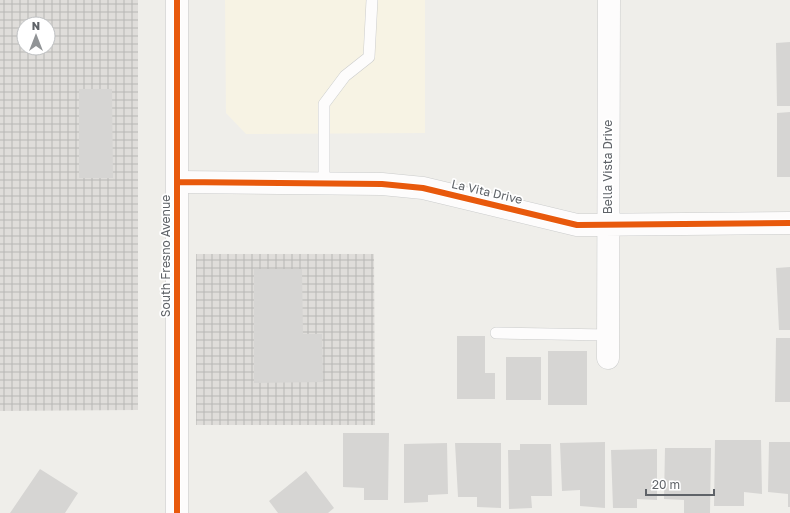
<svg xmlns="http://www.w3.org/2000/svg" width="790" height="513" font-family="'Golos Text',sans-serif">
	<defs>
		<pattern id="industrial-grid" width="8" height="8" patternUnits="userSpaceOnUse"><rect width="8" height="8" fill="#dfddda"/><path d="M0 4h8M4 0v8" fill="none" stroke="#b8b7b5"/></pattern>
	</defs>
	<rect width="100%" height="100%" fill="#efeeea"/>
	<path fill="#f7f3e4" d="M 225,0 L 425,0 L 425,133 L 246,134 L 226,113 Z"/>
	<path fill="url(#industrial-grid)" fill-rule="evenodd" d="M 0,0 L 138,0 L 138,410 L 0,411 ZM 24,24 L 48,24 L 48,48 L 24,48 Z
		M 196,254 L 374,254 L 375,425 L 196,425 Z"/>
	<path fill="#d6d5d3" d="M 790,42 L 790,106 L 777,106 L 776,43 Z
		M 79,89 L 112,89 L 113,178 L 79,178 Z
		M 790,112 L 790,177 L 777,177 L 777,113 Z
		M 790,267 L 790,330 L 779,330 L 776,268 Z
		M 254,269 L 302,269 L 303,334 L 322,334 L 323,382 L 254,383 Z
		M 457,336 L 485,336 L 485,373 L 495,373 L 495,399 L 457,399 Z
		M 776,338 L 790,338 L 790,402 L 775,402 Z
		M 548,351 L 587,351 L 587,405 L 548,405 Z
		M 506,357 L 541,357 L 541,400 L 506,400 Z
		M 343,433 L 389,433 L 388,500 L 364,500 L 364,488 L 343,487 Z
		M 715,440 L 761,440 L 762,494 L 744,492 L 744,506 L 714,506 Z
		M 605,442 L 605,508 L 580,506 L 580,490 L 562,491 L 560,443 Z
		M 769,442 L 790,442 L 790,507 L 788,507 L 788,494 L 768,492 Z
		M 447,443 L 448,494 L 428,495 L 428,502 L 404,503 L 404,444 Z
		M 455,443 L 501,443 L 501,508 L 477,507 L 477,497 L 458,497 Z
		M 520,444 L 551,444 L 552,496 L 531,496 L 532,508 L 509,509 L 508,450 L 520,450 Z
		M 665,448 L 711,448 L 710,513 L 684,513 L 684,500 L 664,499 Z
		M 657,449 L 657,500 L 637,499 L 637,508 L 613,508 L 611,450 Z
		M 40,469 L 78,493 L 65,513 L 10,513 Z
		M 306,471 L 334,508 L 328,513 L 278,513 L 269,501 Z"/>
	<g fill="none" stroke-linecap="round" stroke-linejoin="round">
		<defs>
			<path id="lane" d="M 324,184 L 324,104 L 345,76 L 369,57 L 372,0
				M 496,333 L 608,335"/>
			<path id="street" d="M 178,182 L 382,184 L 423,188 L 577,225 L 790,223
				M 608,358 L 609,0"/>
			<path id="secondary" d="M 177,513 L 177,0"/>
		</defs>
		<use href="#lane" stroke="#cbcccc" stroke-width="12"/>
		<use href="#street" stroke="#cbcccc" stroke-width="23"/>
		<use href="#secondary" stroke="#cacacb" stroke-width="23"/>
		<use href="#lane" stroke="#fdfcfc" stroke-width="11"/>
		<use href="#street" stroke="#fdfcfc" stroke-width="22"/>
		<use href="#secondary" stroke="#fdfcfc" stroke-width="22"/>
		<defs>
			<path id="cycleway" d="M 178,182 L 382,184 L 423,188 L 577,225 L 790,223
				M 177,513 L 177,0"/>
		</defs>
		<use href="#cycleway" stroke="#fff" stroke-width="8"/>
		<use href="#cycleway" stroke="#e8590c" stroke-width="6"/>
	</g>
	<g text-anchor="middle" stroke-width="3.5" stroke-linejoin="round" paint-order="stroke">
		<g font-size="12" fill="#5f6368" stroke="#fff">
			<text transform="translate(608 167) rotate(-90)" y="4">Bella Vista Drive</text>
			<text transform="translate(487 192) rotate(13)" y="4">La Vita Drive</text>
			<text transform="translate(166 256) rotate(-90)" y="4">South Fresno Avenue</text>
		</g>
	</g>
	<g transform="translate(36 36)"><circle r="19" fill="#ffffff" stroke="#bfc1c3"/>
	<path d="M0-3L7 15L0 10L-7 15Z" fill="#919496"/>
	<text y="-6" font-size="11" font-weight="bold" text-anchor="middle" fill="#5f6368">N</text>
	</g>
	<path d="M646 489v6h68v-6" fill="none" stroke="#5f6368" stroke-width="2"/>
	<text x="652" y="489" font-size="12" fill="#5f6368" stroke="#ffffff" stroke-width="3" paint-order="stroke">20 m</text>
</svg>
